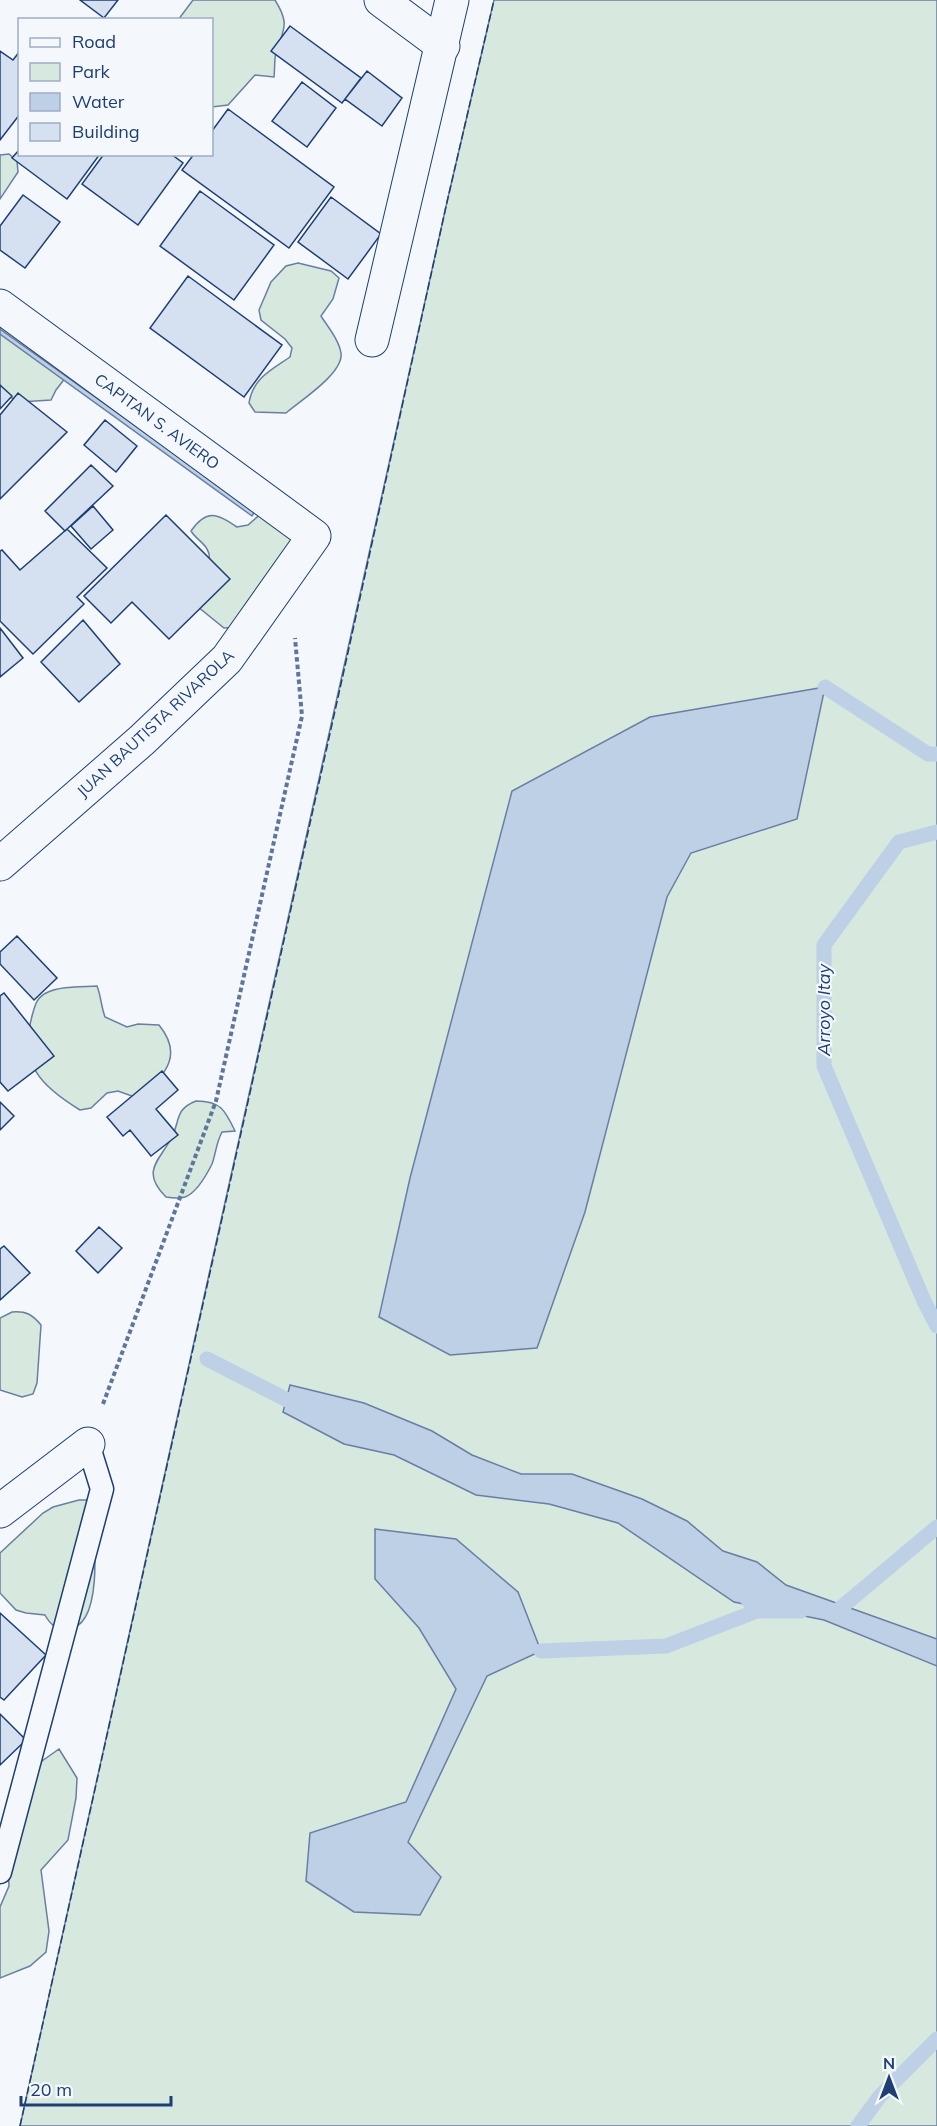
<svg xmlns="http://www.w3.org/2000/svg" width="937" height="2126" font-family="Mulish,sans-serif">
	<rect width="100%" height="100%" fill="#f4f7fb"/>
	<path fill="#d7e8df" stroke="#687fa3" stroke-width="1.5" d="M 193,0 L 275,0 C 290,24 284,28 276,53 C 274,60 275,69 274,77 L 255,75 L 228,105 L 212,107 L 212,20 L 178,20 Z
		M 494,0 L 937,0 L 937,2126 L 20,2126 L 447,202 Z
		M 9,154 L 17,161 L 18,172 L 0,199 L 0,155 Z
		M 298,263 L 331,271 L 339,278 L 333,299 L 321,316 C 328,327 339,340 341,353 C 344,373 300,401 286,413 L 255,412 L 249,403 C 253,378 271,370 290,357 L 292,348 L 285,339 L 261,320 L 259,310 L 271,282 L 286,266 Z
		M 0,301 L 76,364 L 56,390 L 51,400 L 20,402 L 0,392 Z
		M 272,504 L 308,519 L 244,627 L 224,628 L 192,602 C 198,588 216,563 207,549 C 203,542 196,539 191,531 C 207,508 217,514 237,527 L 248,525 Z
		M 97,986 C 101,996 101,1006 105,1017 L 127,1027 L 138,1024 L 159,1025 C 185,1057 163,1075 140,1099 L 118,1091 L 107,1093 L 91,1108 L 80,1110 C 41,1086 19,1065 32,1016 C 35,1006 36,998 46,993 C 60,986 81,987 97,986 Z
		M 196,1101 C 221,1101 225,1110 235,1131 L 222,1132 C 216,1143 216,1153 212,1164 C 207,1174 196,1193 185,1197 C 179,1199 172,1198 166,1197 C 139,1170 161,1160 173,1135 C 180,1118 176,1109 196,1101 Z
		M 12,1312 C 26,1311 32,1314 41,1325 L 37,1383 L 33,1394 L 22,1397 L 0,1390 L 0,1318 Z
		M 79,1500 L 91,1500 C 93,1525 107,1628 67,1629 C 55,1629 50,1624 45,1615 L 26,1613 L 16,1610 L 0,1593 L 0,1553 L 43,1513 L 53,1507 Z
		M 59,1749 L 77,1778 L 76,1798 L 68,1840 L 41,1870 L 49,1931 L 46,1952 L 30,1966 L 0,1978 L 0,1907 L 9,1886 L 8,1865 L 27,1779 L 42,1761 Z"/>
	<path fill="#bed0e5" stroke="#687fa3" stroke-width="1.5" d="M 0,329 L 255,511 L 252,516 L 0,334 Z
		M 825,687 L 797,819 L 691,853 L 667,897 L 585,1212 L 537,1348 L 450,1355 L 379,1317 L 410,1178 L 512,791 L 650,717 Z
		M 290,1385 L 364,1403 L 432,1431 L 472,1455 L 521,1474 L 572,1474 L 642,1499 L 687,1521 L 723,1551 L 757,1562 L 786,1585 L 937,1639 L 937,1666 L 824,1620 L 734,1602 L 618,1523 L 549,1504 L 476,1495 L 394,1455 L 344,1444 L 283,1412 Z
		M 375,1529 L 456,1539 L 518,1592 L 541,1651 L 487,1676 L 408,1842 L 441,1877 L 420,1915 L 354,1912 L 306,1881 L 310,1833 L 406,1802 L 456,1689 L 419,1628 L 375,1579 Z"/>
	<g fill="none" stroke-linecap="round" stroke-linejoin="round">
		<path stroke="#bed0e5" stroke-width="15" d="M 825,687 L 928,754 L 937,754
			M 937,832 L 899,842 L 824,945 L 824,1066 L 924,1301 L 937,1326
			M 207,1359 L 303,1408
			M 741,1591 L 757,1611 L 801,1611
			M 837,1611 L 937,1527
			M 541,1651 L 666,1646 L 757,1611
			M 858,2126 L 880,2096 L 937,2039"/>
	</g>
	<path fill="#d5e0f0" stroke="#1d3f73" stroke-width="1.5" d="M 80,0 L 118,0 L 104,18 Z
		M 290,26 L 361,78 L 342,103 L 271,51 Z
		M 0,51 L 13,60 L 20,51 L 20,114 L 0,140 Z
		M 367,71 L 402,98 L 382,126 L 345,99 Z
		M 302,82 L 336,108 L 307,147 L 272,121 Z
		M 228,109 L 334,187 L 289,248 L 182,170 L 194,154 L 212,154 L 212,131 Z
		M 20,149 L 20,154 L 100,154 L 67,199 L 12,158 Z
		M 104,154 L 171,154 L 183,163 L 138,225 L 82,184 Z
		M 200,191 L 274,245 L 234,300 L 160,246 Z
		M 23,195 L 60,222 L 25,268 L 0,250 L 0,226 Z
		M 331,197 L 381,234 L 348,279 L 298,242 Z
		M 188,276 L 282,345 L 244,397 L 150,328 Z
		M 0,385 L 12,396 L 0,409 Z
		M 18,393 L 67,432 L 0,499 L 0,415 Z
		M 105,420 L 137,446 L 116,472 L 84,445 Z
		M 91,465 L 113,486 L 65,531 L 45,511 Z
		M 93,506 L 113,530 L 91,549 L 71,526 Z
		M 166,515 L 230,579 L 169,639 L 132,602 L 111,623 L 84,596 Z
		M 67,529 L 107,568 L 77,597 L 84,604 L 33,654 L 0,621 L 0,551 L 2,550 L 20,570 Z
		M 83,620 L 120,664 L 79,702 L 41,662 Z
		M 0,628 L 23,658 L 0,677 Z
		M 17,936 L 57,978 L 34,1000 L 0,964 L 0,952 Z
		M 4,993 L 54,1056 L 8,1091 L 0,1082 L 0,996 Z
		M 162,1071 L 178,1090 L 156,1109 L 178,1135 L 151,1156 L 130,1130 L 123,1136 L 107,1117 Z
		M 0,1102 L 14,1116 L 0,1130 Z
		M 99,1227 L 122,1248 L 98,1273 L 76,1251 Z
		M 4,1246 L 30,1273 L 0,1300 L 0,1249 Z
		M 0,1613 L 46,1655 L 4,1700 L 0,1697 Z
		M 0,1714 L 26,1740 L 0,1765 Z"/>
	<g fill="none" stroke-linecap="round" stroke-linejoin="round">
		<defs>
			<path id="service" d="M 0,1872 L 102,1489 L 88,1444"/>
			<g id="minor">
				<path d="M 381,0 L 443,46"/>
				<path id="s1" d="M 0,306 L 314,536 L 227,659 L 142,740 L 0,864"/>
				<path d="M 372,340 L 452,0"/>
				<path d="M 0,1511 L 88,1444"/>
			</g>
		</defs>
		<use href="#service" stroke="#1d3f73" stroke-width="25"/>
		<use href="#minor" stroke="#1d3f73" stroke-width="35"/>
		<path stroke="#5e769c" stroke-width="4" stroke-dasharray="4.5 3" stroke-linecap="butt" d="M 103,1404 L 216,1101 L 302,716 L 295,638"/>
		<use href="#service" stroke="#f4f7fb" stroke-width="22"/>
		<use href="#minor" stroke="#f4f7fb" stroke-width="33"/>
		<path stroke="#1d3f73" stroke-width="1.5" stroke-dasharray="8 3" stroke-linecap="butt" d="M 20,2126 L 345,666 L 447,202 L 494,0"/>
	</g>
	<g text-anchor="middle" stroke-width="4.5" stroke-linejoin="round" paint-order="stroke">
		<g font-size="16" fill="#1d3f73" stroke="#f4f7fb">
			<text dy="6" stroke="none"><textPath href="#s1" startOffset="195">CAPITAN S. AVIERO</textPath></text>
			<text transform="translate(155 723) rotate(-43)" y="6">JUAN BAUTISTA RIVAROLA</text>
		</g>
		<g font-size="18" font-style="italic" fill="#1d3f73" stroke="#f4f7fb">
			<text transform="translate(824 1010) rotate(-90)" y="6">Arroyo Itay</text>
		</g>
	</g>
	<rect x="18" y="18" width="195" height="138" fill="#f4f7fb" stroke="#9eadc5" stroke-width="1.5"/>
	<rect x="30" y="38" width="30" height="9" fill="#f4f7fb" stroke="#9eadc5" stroke-width="1.5"/>
	<text x="72" y="48" font-size="18" fill="#1d3f73">Road</text>
	<rect x="30" y="63" width="30" height="18" fill="#d7e8df" stroke="#9eadc5" stroke-width="1.5"/>
	<text x="72" y="78" font-size="18" fill="#1d3f73">Park</text>
	<rect x="30" y="93" width="30" height="18" fill="#bed0e5" stroke="#9eadc5" stroke-width="1.5"/>
	<text x="72" y="108" font-size="18" fill="#1d3f73">Water</text>
	<rect x="30" y="123" width="30" height="18" fill="#d5e0f0" stroke="#9eadc5" stroke-width="1.5"/>
	<text x="72" y="138" font-size="18" fill="#1d3f73">Building</text>
	<g transform="translate(889 2078)" stroke="#f4f7fb" stroke-width="4.5" paint-order="stroke">
	<path d="M0-4.5L10 22L0 15L-10 22Z" fill="#1d3f73"/>
	<text y="-9" font-size="16" font-weight="bold" text-anchor="middle" fill="#1d3f73">N</text>
	</g>
	<path d="M21 2096v9h150v-9" fill="none" stroke="#1d3f73" stroke-width="3"/>
	<text x="30" y="2096" font-size="18" fill="#1d3f73" stroke="#f4f7fb" stroke-width="4.5" paint-order="stroke">20 m</text>
</svg>
